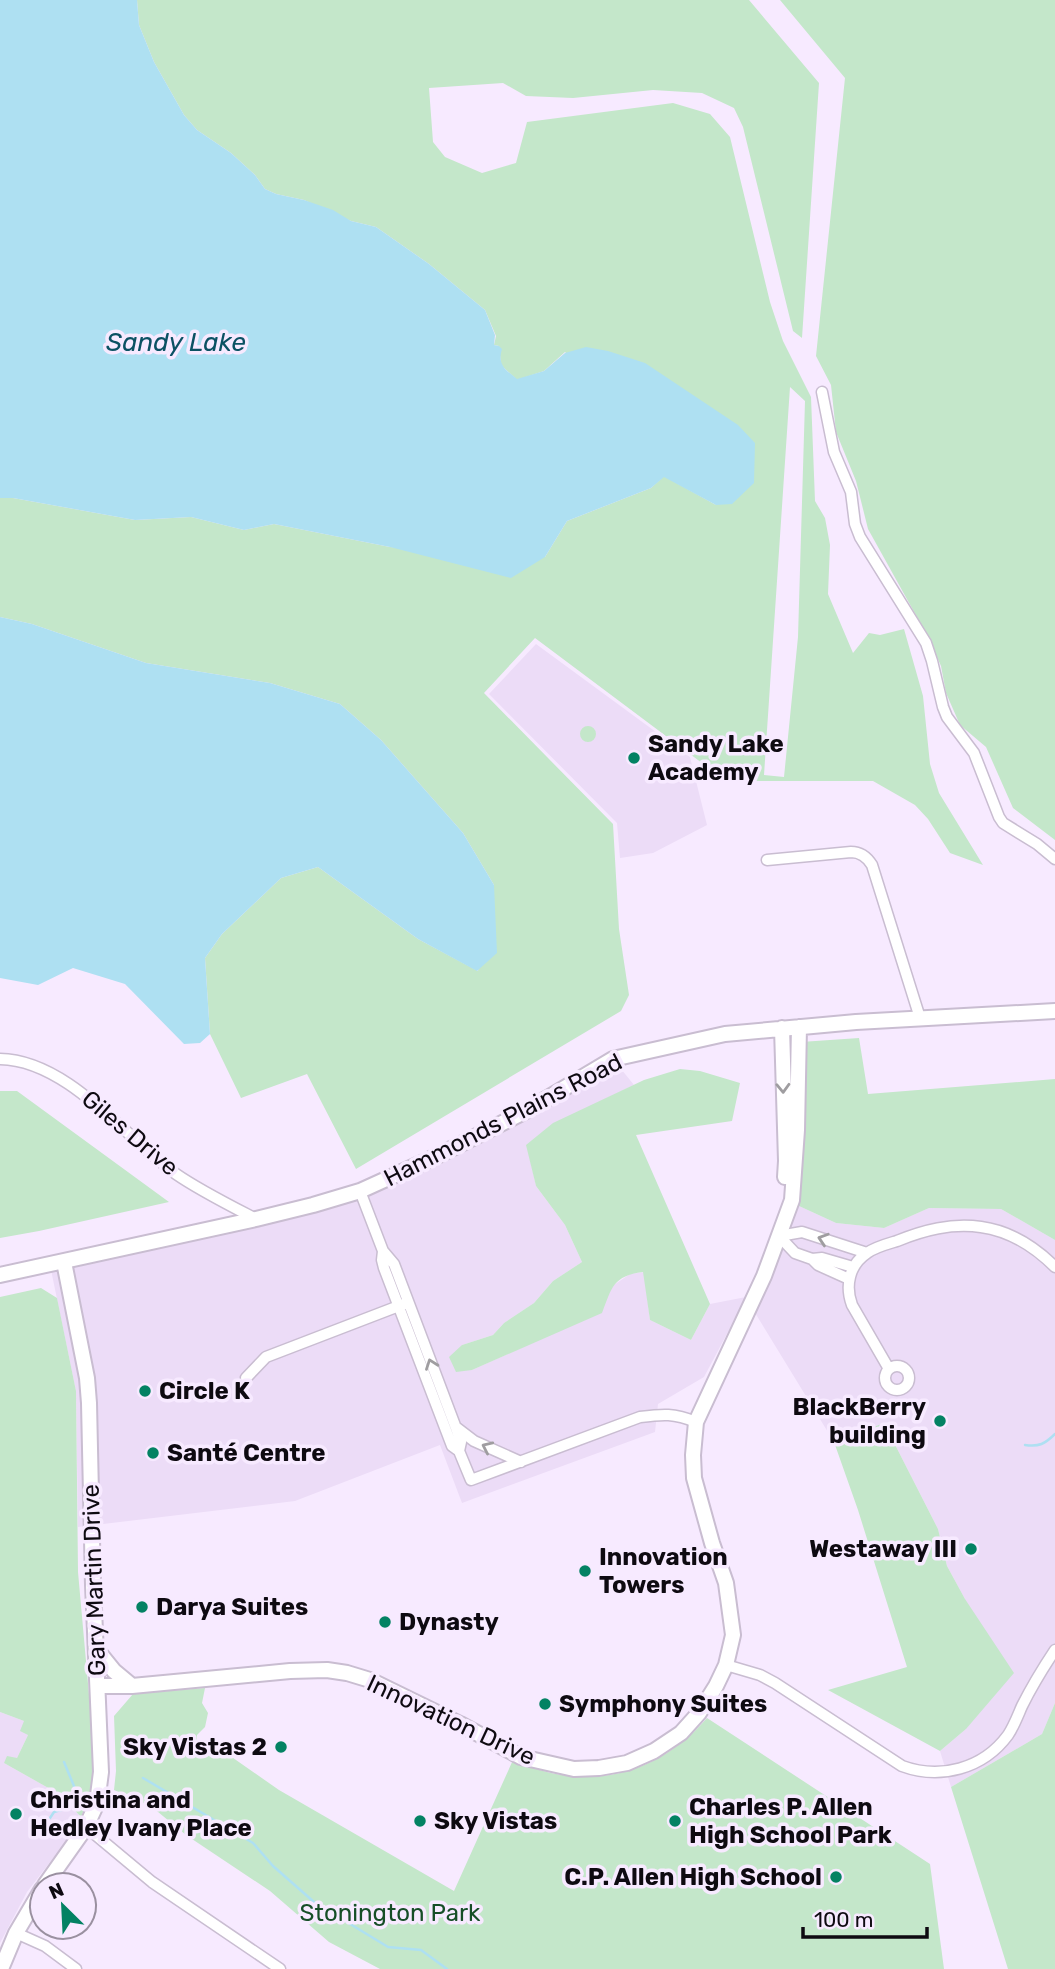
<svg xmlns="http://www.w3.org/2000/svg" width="1055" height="1969" font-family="Rubik,sans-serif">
	<rect width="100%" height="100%" fill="#f7eaff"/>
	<path fill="#ecdcf7" d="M 536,644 L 690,757 L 707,825 L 653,853 L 620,858 L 617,823 L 489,694 Z
		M 613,1059 L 634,1085 L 600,1102 L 527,1145 L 536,1186 L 565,1225 L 582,1262 L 553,1281 L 534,1303 L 504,1323 L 493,1335 L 462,1345 L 472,1370 L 521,1348 L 630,1274 L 644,1272 L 650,1320 L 691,1340 L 710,1304 L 746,1297 L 799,1206 L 836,1223 L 884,1228 L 929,1208 L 1001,1209 L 1055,1240 L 1055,1703 L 1042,1734 L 951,1787 L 940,1751 L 966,1729 L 965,1599 L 947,1566 L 938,1529 L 884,1423 L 834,1442 L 746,1298 L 704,1377 L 658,1404 L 655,1432 L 462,1503 L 440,1445 L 295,1501 L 78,1527 L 76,1391 L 50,1265 L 360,1191 Z
		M 0,1712 L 24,1721 L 28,1735 L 17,1758 L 4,1763 L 59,1794 L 81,1817 L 67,1840 L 27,1892 L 0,1943 Z"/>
	<path fill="#c4e7ca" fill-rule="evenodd" d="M 137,0 L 749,0 L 819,83 L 802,338 L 793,331 L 743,127 L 734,108 L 702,93 L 653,90 L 573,98 L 526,96 L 503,83 L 429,88 L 433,142 L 445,157 L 482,173 L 516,163 L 527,122 L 673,103 L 710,114 L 730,137 L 770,302 L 783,341 L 811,397 L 815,501 L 825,518 L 830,545 L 828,594 L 853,653 L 869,633 L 880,635 L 904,629 L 923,696 L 930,764 L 939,793 L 983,865 L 950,853 L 928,819 L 915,805 L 873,781 L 726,781 L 535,638 L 484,693 L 613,824 L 619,929 L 629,995 L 621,1011 L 356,1169 L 307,1074 L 241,1098 L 210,1034 L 205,958 L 222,934 L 281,878 L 318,867 L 418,939 L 478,971 L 494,885 L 463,833 L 381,740 L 340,704 L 270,683 L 146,663 L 32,624 L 0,617 L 0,498 L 13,498 L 135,520 L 191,517 L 244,530 L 274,524 L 390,547 L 545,557 L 567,521 L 651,488 L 664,476 L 716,505 L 565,352 L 544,371 L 517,380 L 501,365 L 499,346 L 494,345 L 496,336 L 485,310 L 429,264 L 376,227 L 351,221 L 304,200 L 276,194 L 265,189 L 255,175 L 231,153 L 197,130 L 184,115 L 154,62 L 139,25 ZM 790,387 L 805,401 L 798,637 L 784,777 L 764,775 Z
		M 780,0 L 1055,0 L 1055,840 L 1013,808 L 986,747 L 960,725 L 946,693 L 941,666 L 928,637 L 868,529 L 856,481 L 836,432 L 831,385 L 816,356 L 845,78 Z
		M580 734a8 8 0 1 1 16 0a8 8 0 1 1-16 0Z
		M 859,1038 L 868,1094 L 1055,1079 L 1055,1240 L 1001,1209 L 929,1208 L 884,1228 L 836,1223 L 799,1206 L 803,1133 L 801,1042 Z
		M 680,1069 L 700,1071 L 740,1083 L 732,1121 L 636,1135 L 710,1304 L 691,1340 L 650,1320 L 643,1272 C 613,1276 612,1287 602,1313 L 472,1370 L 456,1372 L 449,1357 L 462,1345 L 493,1335 L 504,1323 L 534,1303 L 553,1281 L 582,1262 L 565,1225 L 536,1186 L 526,1145 L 553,1123 L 644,1080 Z
		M 0,1091 L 17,1091 L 169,1202 L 39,1231 L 0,1238 Z
		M 41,1288 L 57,1298 L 76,1391 L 78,1572 L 92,1728 L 93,1765 L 91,1793 L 81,1817 L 59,1794 L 4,1763 L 7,1756 L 17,1758 L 28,1735 L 20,1731 L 24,1721 L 0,1712 L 0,1297 Z
		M 884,1423 L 938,1529 L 947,1566 L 965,1599 L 1014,1673 L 966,1729 L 940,1751 L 828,1690 L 907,1667 L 858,1510 L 834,1442 Z
		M 205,1688 L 202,1703 L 208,1713 L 205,1727 L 197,1735 L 197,1742 L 216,1746 L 279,1790 L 454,1891 L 513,1760 C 584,1793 656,1777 707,1718 L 930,1864 L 944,1969 L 380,1969 L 329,1942 L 270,1891 L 186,1835 L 152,1807 L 114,1790 L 116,1771 L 114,1716 L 133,1694 Z
		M 1055,1703 L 1055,1969 L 1008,1969 L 951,1787 L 1042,1734 Z"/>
	<path fill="#aee0f2" d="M 0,0 L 137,0 L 139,25 L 154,62 L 184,115 L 197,130 L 231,153 L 255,175 L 265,189 L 276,194 L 304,200 L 333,210 L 351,221 L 376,227 L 429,264 L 485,310 L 495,335 L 494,345 L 499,346 L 502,349 C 497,365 506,370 517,379 L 544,371 L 565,353 L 586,347 L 608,351 L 645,363 L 738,425 L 755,443 L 754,483 L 732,504 L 716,505 L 664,477 L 651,488 L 567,521 L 545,557 L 511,578 L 390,547 L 274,524 L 244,530 L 191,517 L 135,520 L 13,498 L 0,498 Z
		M 0,617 L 32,624 L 146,663 L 270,683 L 340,704 L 381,740 L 463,833 L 494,885 L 497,953 L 477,971 L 418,939 L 318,867 L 281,878 L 222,934 L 205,958 L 210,1034 L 200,1043 L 184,1044 L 125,984 L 73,968 L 38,985 L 0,978 Z"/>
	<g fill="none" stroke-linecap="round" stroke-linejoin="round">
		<path stroke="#aee0f2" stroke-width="2.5" d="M 1025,1445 C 1039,1447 1045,1444 1055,1434
			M 64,1762 L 74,1786 L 73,1799
			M 143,1778 L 253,1843 L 273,1866 L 314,1902 L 388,1947 L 421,1950 L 447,1969
			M 50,1818 L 54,1812 L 68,1808"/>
		<defs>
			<path id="street" d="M 822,392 L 834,452 L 851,492 L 855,524 L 860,537 L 926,643 L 932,661 L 943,707 L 947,717 L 974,753 L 999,817 L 1003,823 L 1037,844 L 1055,859
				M 767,860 L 851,852 C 861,852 867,857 872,865 L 920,1018
				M 0,1059 C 67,1060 125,1137 176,1174 C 199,1190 231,1206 256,1219
				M 360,1191 L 383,1251 L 394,1264 L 456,1428 L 461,1442 L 459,1451
				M 779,1236 L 802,1232 L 867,1253
				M 779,1236 L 795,1253 L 812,1259 L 822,1258 L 853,1267
				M 383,1251 L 382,1260 L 384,1268 L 452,1446 L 459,1451 L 471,1480 L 640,1417 C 663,1414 674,1413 696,1422
				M 812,1259 L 818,1265 L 849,1279
				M885 1378a12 12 0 1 1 24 0a12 12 0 1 1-24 0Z
				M 889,1369 L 852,1305 C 845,1286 849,1265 867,1253 C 875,1247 887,1244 897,1241 C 924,1230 951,1223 981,1227 C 1010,1231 1035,1247 1055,1267
				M 246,1378 L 266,1357 L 404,1304
				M 457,1428 L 474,1441 L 521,1462
				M 726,1665 L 760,1675 L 775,1683 L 902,1766 C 940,1780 983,1769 1008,1735 C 1014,1726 1018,1715 1022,1706 C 1032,1686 1043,1668 1055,1650
				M 86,1827 L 152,1882 L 280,1969
				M 16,1933 L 45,1946 L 76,1969"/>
			<path id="secondary" d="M 782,1028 L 786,1161 L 785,1177
				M 0,1275 L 256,1219 L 313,1205 L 360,1191 L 437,1156 L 526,1111 L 613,1059 L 725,1034 L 856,1022 L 1055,1011
				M 97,1650 L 114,1671 L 132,1686
				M 98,1686 L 132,1686 L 290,1671 L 327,1670 L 347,1673 L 370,1680 L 460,1724 L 521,1757 L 574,1769 L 599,1768 L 627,1763 L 654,1751 L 681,1733 L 699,1713 L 716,1686 L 726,1665 L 733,1635 L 726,1583 L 712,1543 L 694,1478 L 693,1455 L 696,1422 L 764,1276 L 792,1200 L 797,1130 L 799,1027
				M 45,1885 L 86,1827 L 97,1803 L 101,1772 L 93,1585 L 89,1403 L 87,1378 L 64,1262
				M 1,1969 L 16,1933 L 42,1889"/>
		</defs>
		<use href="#street" stroke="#c9bdd1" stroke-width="13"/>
		<use href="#secondary" stroke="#c9bdd1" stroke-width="18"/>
		<use href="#street" stroke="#fff" stroke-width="10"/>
		<use href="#secondary" stroke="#fff" stroke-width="14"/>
	</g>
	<defs><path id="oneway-chevron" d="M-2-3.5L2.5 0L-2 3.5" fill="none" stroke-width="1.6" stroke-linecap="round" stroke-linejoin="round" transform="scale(1.75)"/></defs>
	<g stroke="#9f9da0">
		<use href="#oneway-chevron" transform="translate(783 1088) rotate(88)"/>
		<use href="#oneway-chevron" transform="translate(823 1239) rotate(-162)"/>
		<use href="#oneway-chevron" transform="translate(431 1364) rotate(-110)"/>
		<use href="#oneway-chevron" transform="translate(487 1447) rotate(-155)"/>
	</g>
	<g fill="#038263" stroke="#f7eaff" stroke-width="2.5">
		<circle cx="634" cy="758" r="7"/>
		<circle cx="145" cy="1391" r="7"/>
		<circle cx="940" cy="1421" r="7"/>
		<circle cx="153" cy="1453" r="7"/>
		<circle cx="971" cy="1549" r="7"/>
		<circle cx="585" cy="1571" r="7"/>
		<circle cx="142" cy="1607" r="7"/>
		<circle cx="385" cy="1622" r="7"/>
		<circle cx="545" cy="1704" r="7"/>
		<circle cx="281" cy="1747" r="7"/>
		<circle cx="16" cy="1814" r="7"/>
		<circle cx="420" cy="1821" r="7"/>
		<circle cx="675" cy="1821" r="7"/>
		<circle cx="836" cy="1877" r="7"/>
	</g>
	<g text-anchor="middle" stroke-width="7" stroke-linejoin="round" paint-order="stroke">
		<g font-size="24" font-weight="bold" fill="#0e0a11" stroke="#f7eaff" text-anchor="start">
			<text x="648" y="752">Sandy Lake<tspan x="648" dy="28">Academy</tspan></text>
			<text x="159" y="1399">Circle K</text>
			<text x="926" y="1415" text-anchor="end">BlackBerry<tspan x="926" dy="28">building</tspan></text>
			<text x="167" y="1461">Santé Centre</text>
			<text x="957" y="1557" text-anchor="end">Westaway III</text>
			<text x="599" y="1565">Innovation<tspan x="599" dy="28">Towers</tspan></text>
			<text x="156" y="1615">Darya Suites</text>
			<text x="399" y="1630">Dynasty</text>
			<text x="559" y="1712">Symphony Suites</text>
			<text x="267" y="1755" text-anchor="end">Sky Vistas 2</text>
			<text x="30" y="1808">Christina and<tspan x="30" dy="28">Hedley Ivany Place</tspan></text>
			<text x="689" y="1815">Charles P. Allen<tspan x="689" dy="28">High School Park</tspan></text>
			<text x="434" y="1829">Sky Vistas</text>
			<text x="822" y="1885" text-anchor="end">C.P. Allen High School</text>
		</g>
		<g font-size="24" fill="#0e0a11" stroke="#f7eaff">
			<text transform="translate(503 1120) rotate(-27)" y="8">Hammonds Plains Road</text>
			<text transform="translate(130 1133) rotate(40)" y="8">Giles Drive</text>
			<text transform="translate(94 1580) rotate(-92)" y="8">Gary Martin Drive</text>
			<text transform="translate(451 1720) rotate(25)" y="8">Innovation Drive</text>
		</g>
		<g font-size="24" fill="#164e27" stroke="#f7eaff">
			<text x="390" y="1921">Stonington Park</text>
		</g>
		<g font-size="26" font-style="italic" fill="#0b5163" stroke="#f7eaff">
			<text x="176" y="351">Sandy Lake</text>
		</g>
	</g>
	<g transform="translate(63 1906) rotate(336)"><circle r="33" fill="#f7eaff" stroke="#9a90a0" stroke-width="2"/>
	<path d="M0-5L12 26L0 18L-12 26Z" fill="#038263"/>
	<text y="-10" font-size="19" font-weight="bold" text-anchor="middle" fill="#0e0a11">N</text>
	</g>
	<path d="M803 1927v10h124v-10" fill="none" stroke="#0e0a11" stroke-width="3.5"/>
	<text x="814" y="1927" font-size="21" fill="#0e0a11" stroke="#f7eaff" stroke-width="5" paint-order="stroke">100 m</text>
</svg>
